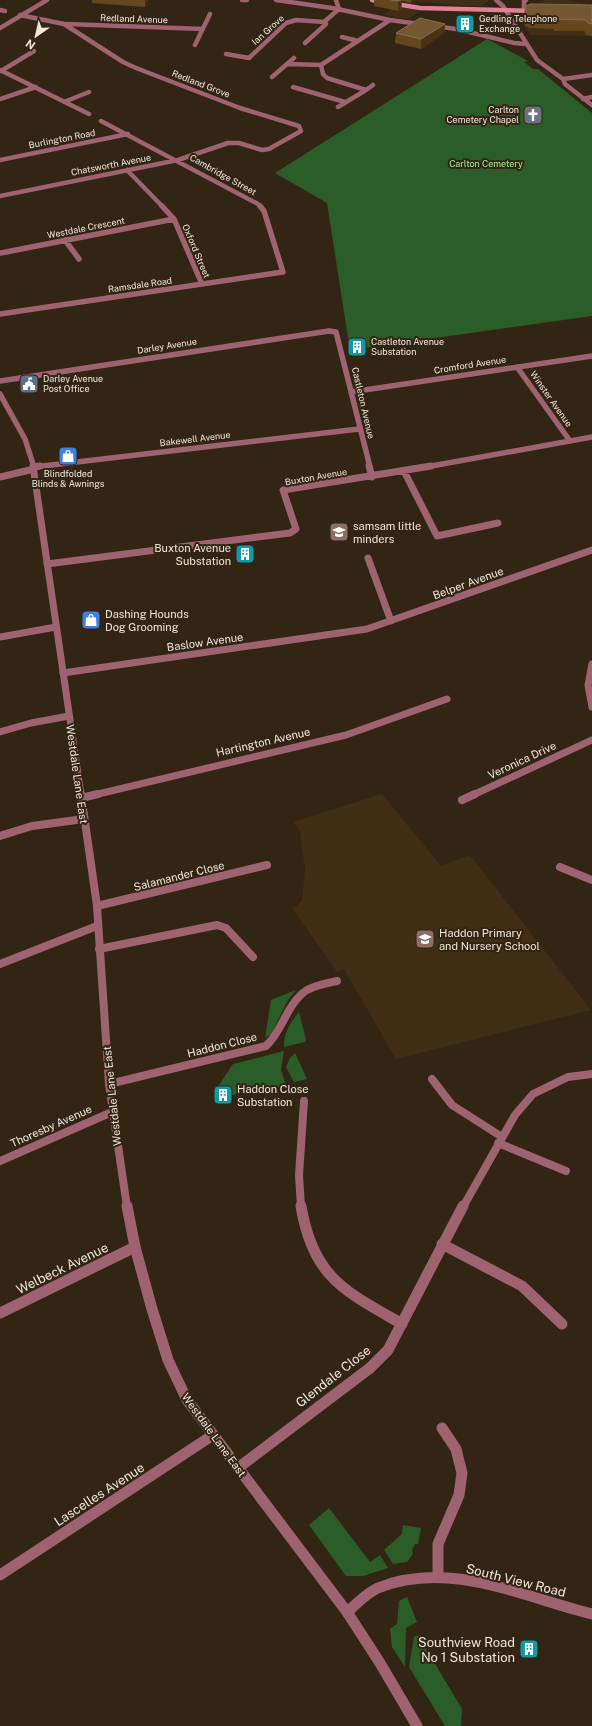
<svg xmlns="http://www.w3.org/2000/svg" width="592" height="1726" font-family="'Public Sans',sans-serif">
	<rect width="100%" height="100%" fill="#332514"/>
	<path fill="#402e17" d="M 392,0 L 490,0 L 481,6 L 475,6 Z
		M 544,0 L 568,0 L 592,6 L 592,10 L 536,7 L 537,4 Z
		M 396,6 L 420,11 L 408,19 L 383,15 Z
		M 531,15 L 592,16 L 592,36 L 531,35 L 524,27 L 522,17 Z
		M 382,794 L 441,866 L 470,855 L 591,1010 L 396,1059 L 344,969 L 337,972 L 293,909 L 302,901 L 305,870 L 300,831 L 293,822 Z"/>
	<path fill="#2b5d29" d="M 487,39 L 528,61 L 524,62 L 533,69 L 538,69 L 592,113 L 592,316 L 350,350 L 327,203 L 275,173 Z
		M 296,990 L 288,1000 L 271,1034 L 265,1038 L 271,1000 Z
		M 299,1012 L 306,1039 L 305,1042 L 284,1047 C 283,1035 291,1021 299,1012 Z
		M 284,1051 L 281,1070 L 286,1085 L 232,1095 L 231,1088 L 215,1091 L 233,1064 Z
		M 295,1053 L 307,1079 L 294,1082 L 286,1067 L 290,1058 Z
		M 329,1508 L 370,1562 L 380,1555 L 388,1568 L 363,1576 L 346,1576 L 309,1525 Z
		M 403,1525 L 421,1528 L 418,1544 L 415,1544 L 412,1550 L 413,1554 L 407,1562 L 393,1564 L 384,1550 L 402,1534 Z
		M 407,1597 L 417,1622 L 406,1628 L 405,1667 L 392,1647 L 390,1629 L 397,1624 L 399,1601 Z
		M 418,1635 L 462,1709 L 461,1726 L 445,1726 L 409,1667 L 414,1637 Z"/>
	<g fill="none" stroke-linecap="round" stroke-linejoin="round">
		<path stroke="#9e6270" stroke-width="4.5" d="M 242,0 L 247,0
			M 276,0 L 339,9
			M 336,0 L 339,9 L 342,10 L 390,20 L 456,29 L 514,43 L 526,44
			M 0,10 L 5,11
			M 524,10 L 524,1 L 526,0
			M 324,22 L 339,9
			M 66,24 L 203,29
			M 342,37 L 358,41
			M 305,43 L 326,24 L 324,22
			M 195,45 L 210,14
			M 226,54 L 249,58 L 286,23 L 296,20 L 324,22
			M 288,64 L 321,65
			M 0,70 L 89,114
			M 1,71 L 34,51
			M 272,77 L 294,58
			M 293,87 L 345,102
			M 366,90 L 373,85
			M 0,99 L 36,87
			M 583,99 L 592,97
			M 64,102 L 89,92
			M 338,107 L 366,90 L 327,78 L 323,74 L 321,65 L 390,20
			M 101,121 L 258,204 L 261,207
			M 0,160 L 128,134
			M 127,170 L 163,207
			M 0,196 L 178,160 L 228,143 L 239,143 L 262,150 L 269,149 L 301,131 L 299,126 L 240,108 L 136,68 L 123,62 L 64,24 L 20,15"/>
		<path stroke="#9e6270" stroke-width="5.5" d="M 162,206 L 174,219 L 202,284
			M 65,240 L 79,259
			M 1,253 L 174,219
			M 0,314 L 283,272 L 264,211 L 260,206
			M 517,367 L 570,441
			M 0,381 L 329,331 L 336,332 L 370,467
			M 351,392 L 592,356
			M 34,467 L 359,429
			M 426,467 L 592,437"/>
		<path stroke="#9e6270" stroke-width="7" d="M 369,466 L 372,477
			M 34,467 L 40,466
			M 404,471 L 437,536 L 498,523
			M 0,477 L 34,469
			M 368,558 L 391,621
			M 47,564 L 290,533 L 296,529 L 283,490 L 431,466
			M 0,637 L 56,627
			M 592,664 L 588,685 L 592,707
			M 63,673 L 367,629 L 592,550
			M 0,732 L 31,723 L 69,716
			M 94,795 L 346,735 L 447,699
			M 473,795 L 592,740"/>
		<path stroke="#9e6270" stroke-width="8" d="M 81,798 L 98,794
			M 462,800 L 475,794
			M 0,836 L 32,826 L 84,819
			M 560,867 L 592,880
			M 97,906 L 267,865
			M 99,949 L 217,925 L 226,928 L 253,957
			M 0,964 L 97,926
			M 432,1079 L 452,1105 L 502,1137
			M 109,1084 L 266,1046 C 283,1030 287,1003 307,990 C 316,985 327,983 337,981
			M 498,1143 L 566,1171
			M 0,1161 L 112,1112
			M 301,1207 L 299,1175 L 304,1101
			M 463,1207 L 515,1115 L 533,1094 L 568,1077 L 592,1074"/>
		<path stroke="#9e6270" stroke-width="11" d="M 301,1206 C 313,1278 345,1291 402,1324
			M 442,1244 L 522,1286 L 562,1324
			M 0,1313 L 135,1247
			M 238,1468 L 370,1368 L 388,1350 L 463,1206
			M 0,1575 L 213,1435
			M 438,1576 L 438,1544 L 459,1495 L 462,1473 L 456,1449 L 442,1428
			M 347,1612 C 357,1604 366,1593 378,1588 C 449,1559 523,1597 592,1614"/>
		<path stroke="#9e6270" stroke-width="4.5" d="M 496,0 L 503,6 L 537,60 L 563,79 L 565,84 L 592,105
			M 0,28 L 47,0
			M 563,79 L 592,75"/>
		<path stroke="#9e6270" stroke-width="5.5" d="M 0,394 L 25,439 L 34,467"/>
		<path stroke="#9e6270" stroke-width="7" d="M 33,466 L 81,795"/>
		<path stroke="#9e6270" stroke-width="8" d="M 81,794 L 97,906 L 109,1084 L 127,1207"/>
		<path stroke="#9e6270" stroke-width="11" d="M 127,1206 L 135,1247 L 152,1309 L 168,1360 L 187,1400 L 347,1612 L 380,1663 L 417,1726"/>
		<path stroke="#e18198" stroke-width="4.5" d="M 372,0 L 420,8 L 535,11"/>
	</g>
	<path fill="#64471e" d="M 92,0 L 148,0 L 145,7 L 92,3 Z
		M 374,0 L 415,0 L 411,3 L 402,1 L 401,9 L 398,11 L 374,6 Z
		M 592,5 L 592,36 L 586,35 L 584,31 L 554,31 L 554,29 L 530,28 L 525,26 L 524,17 L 525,6 Z
		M 445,24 L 444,33 L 421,49 L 395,43 L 396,33 Z"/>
	<path fill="#4a3212" d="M 145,0 L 148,0 L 145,7 Z
		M 401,0 L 402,0 L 401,9 L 398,11 L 398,1 Z
		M 411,0 L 415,0 L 411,3 Z
		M 445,24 L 444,33 L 421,49 L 421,39 Z"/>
	<path fill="#735833" stroke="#866f4d" d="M 391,0 L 401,0 L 398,1 Z
		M 531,4 L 592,5 L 592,24 L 588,23 L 585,20 L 556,19 L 555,18 L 531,17 L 527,15 L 525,6 Z
		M 420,18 L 445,24 L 421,39 L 396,33 Z"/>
	<defs>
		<symbol id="building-square" viewBox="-11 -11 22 22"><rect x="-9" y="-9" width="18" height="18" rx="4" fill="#0f9aa8" stroke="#332514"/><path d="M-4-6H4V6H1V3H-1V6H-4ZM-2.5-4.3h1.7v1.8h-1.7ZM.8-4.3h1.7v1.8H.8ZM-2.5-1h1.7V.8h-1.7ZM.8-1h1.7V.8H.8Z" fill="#fff"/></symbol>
		<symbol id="church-square" viewBox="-11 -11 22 22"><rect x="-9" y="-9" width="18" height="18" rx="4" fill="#6b7280" stroke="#332514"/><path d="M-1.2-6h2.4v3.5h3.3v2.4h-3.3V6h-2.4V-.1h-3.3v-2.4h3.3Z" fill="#fff"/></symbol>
		<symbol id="civic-square" viewBox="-11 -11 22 22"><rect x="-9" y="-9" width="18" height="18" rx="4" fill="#5c6f8a" stroke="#332514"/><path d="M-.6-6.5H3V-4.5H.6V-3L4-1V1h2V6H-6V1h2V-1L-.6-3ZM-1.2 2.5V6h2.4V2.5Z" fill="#fff"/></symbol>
		<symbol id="shop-square" viewBox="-11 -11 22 22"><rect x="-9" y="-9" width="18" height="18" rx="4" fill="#3f7fe0" stroke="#332514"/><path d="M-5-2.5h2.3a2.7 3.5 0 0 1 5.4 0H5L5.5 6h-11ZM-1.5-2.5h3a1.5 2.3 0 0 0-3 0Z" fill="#fff"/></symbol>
		<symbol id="school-square" viewBox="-11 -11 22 22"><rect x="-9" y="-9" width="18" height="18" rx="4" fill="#8d6e63" stroke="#332514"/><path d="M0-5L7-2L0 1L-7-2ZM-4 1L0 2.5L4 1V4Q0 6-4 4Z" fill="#fff"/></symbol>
	</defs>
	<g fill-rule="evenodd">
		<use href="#building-square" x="454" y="13" width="22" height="22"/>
		<use href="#church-square" x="522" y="104" width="22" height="22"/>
		<use href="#building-square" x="346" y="336" width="22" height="22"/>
		<use href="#civic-square" x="18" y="373" width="22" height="22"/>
		<use href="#shop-square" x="57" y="445" width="22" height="22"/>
		<use href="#school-square" x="328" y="521" width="22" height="22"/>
		<use href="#building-square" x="234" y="543" width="22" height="22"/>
		<use href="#shop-square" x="80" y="609" width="22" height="22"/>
		<use href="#school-square" x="414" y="928" width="22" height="22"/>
		<use href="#building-square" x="212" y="1084" width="22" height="22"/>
		<use href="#building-square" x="518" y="1638" width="22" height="22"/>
	</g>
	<g text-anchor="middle" stroke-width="4" stroke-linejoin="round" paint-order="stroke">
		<g font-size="9" fill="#f0e7dc" stroke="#332514">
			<text transform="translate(134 19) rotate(2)" y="3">Redland Avenue</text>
			<text transform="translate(268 30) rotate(-42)" y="3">Ian Grove</text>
			<text transform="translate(201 84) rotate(21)" y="3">Redland Grove</text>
			<text transform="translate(62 139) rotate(-11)" y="3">Burlington Road</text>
			<text transform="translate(111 165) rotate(-11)" y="3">Chatsworth Avenue</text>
			<text transform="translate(223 175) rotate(29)" y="3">Cambridge Street</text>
			<text transform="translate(86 228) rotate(-11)" y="3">Westdale Crescent</text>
			<text transform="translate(196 251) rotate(67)" y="3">Oxford Street</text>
			<text transform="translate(140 285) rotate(-8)" y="3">Ramsdale Road</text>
			<text transform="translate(167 346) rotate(-9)" y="3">Darley Avenue</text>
			<text transform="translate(470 365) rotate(-9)" y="3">Cromford Avenue</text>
			<text transform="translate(551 399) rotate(55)" y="3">Winster Avenue</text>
			<text transform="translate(363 403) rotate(77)" y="3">Castleton Avenue</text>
			<text transform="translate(195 439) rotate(-7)" y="3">Bakewell Avenue</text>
			<text transform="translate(316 477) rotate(-10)" y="3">Buxton Avenue</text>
		</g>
		<g font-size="9" fill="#f0e7dc" stroke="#332514" text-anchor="start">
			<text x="479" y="22">Gedling Telephone<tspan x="479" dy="10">Exchange</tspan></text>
			<text x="519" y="113" text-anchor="end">Carlton<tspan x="519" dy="10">Cemetery Chapel</tspan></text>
			<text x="371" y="345">Castleton Avenue<tspan x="371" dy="10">Substation</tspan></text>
			<text x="43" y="382">Darley Avenue<tspan x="43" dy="10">Post Office</tspan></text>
			<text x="68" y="477" text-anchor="middle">Blindfolded<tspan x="68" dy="10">Blinds &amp; Awnings</tspan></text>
		</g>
		<g font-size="9" fill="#9ff49a" stroke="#332514">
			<text x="486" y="167">Carlton Cemetery</text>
		</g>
		<g font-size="11" fill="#f0e7dc" stroke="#332514" text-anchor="start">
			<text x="353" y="530">samsam little<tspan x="353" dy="13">minders</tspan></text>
			<text x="231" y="552" text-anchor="end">Buxton Avenue<tspan x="231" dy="13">Substation</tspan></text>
			<text x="105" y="618">Dashing Hounds<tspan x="105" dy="13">Dog Grooming</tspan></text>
			<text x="439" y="937">Haddon Primary<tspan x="439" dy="13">and Nursery School</tspan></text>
			<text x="237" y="1093">Haddon Close<tspan x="237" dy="13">Substation</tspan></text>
		</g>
		<g font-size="11" fill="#f0e7dc" stroke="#332514">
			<text transform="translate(468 583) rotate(-20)" y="4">Belper Avenue</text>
			<text transform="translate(205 642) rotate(-8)" y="4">Baslow Avenue</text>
			<text transform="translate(263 742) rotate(-13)" y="4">Hartington Avenue</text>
			<text transform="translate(522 760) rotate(-25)" y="4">Veronica Drive</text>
			<text transform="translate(77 774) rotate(82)" y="4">Westdale Lane East</text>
			<text transform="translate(179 876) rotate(-14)" y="4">Salamander Close</text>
			<text transform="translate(222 1045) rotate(-14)" y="4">Haddon Close</text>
			<text transform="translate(112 1096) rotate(-96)" y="4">Westdale Lane East</text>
			<text transform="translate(51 1126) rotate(-24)" y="4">Thoresby Avenue</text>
			<text transform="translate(214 1435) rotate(54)" y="4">Westdale Lane East</text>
		</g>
		<g font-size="13" fill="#f0e7dc" stroke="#332514">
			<text transform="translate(62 1268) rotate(-26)" y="5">Welbeck Avenue</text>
			<text transform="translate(333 1376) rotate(-38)" y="5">Glendale Close</text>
			<text transform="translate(99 1494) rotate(-33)" y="5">Lascelles Avenue</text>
			<text transform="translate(516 1580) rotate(14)" y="5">South View Road</text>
		</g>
		<g font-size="13" fill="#f0e7dc" stroke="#332514" text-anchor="end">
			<text x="515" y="1647">Southview Road<tspan x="515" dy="15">No 1 Substation</tspan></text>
		</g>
	</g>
	<g transform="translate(36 36) rotate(214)" stroke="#332514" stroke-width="3" paint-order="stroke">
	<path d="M0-3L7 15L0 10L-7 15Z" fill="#f0e7dc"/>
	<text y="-6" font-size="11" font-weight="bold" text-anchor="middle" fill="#f0e7dc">N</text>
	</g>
</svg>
